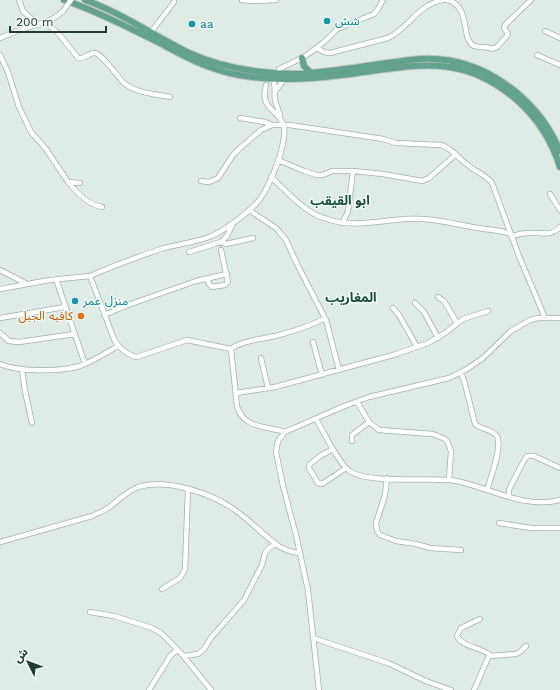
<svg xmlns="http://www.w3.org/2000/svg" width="560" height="690" font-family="'Work Sans','Noto Sans Arabic',sans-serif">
	<rect width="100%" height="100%" fill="#dfebe5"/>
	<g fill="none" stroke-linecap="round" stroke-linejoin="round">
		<defs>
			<path id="minor" d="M 19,0 L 23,11 L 38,25
				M 242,0 L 254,1 L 276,0
				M 447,0 C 472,6 460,39 474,46 C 479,48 486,46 492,49 L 497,47 L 507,36 L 508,34 L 504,28 L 505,25 L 531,0
				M 45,22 L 59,34 L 78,58 C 85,60 89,52 95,53 C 102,54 118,77 123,82 C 134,93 155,94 170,97
				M 545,31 L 560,38
				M 151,32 L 174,2
				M 0,38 C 9,34 17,31 26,28 C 40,24 53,21 63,11
				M 316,48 L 324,52 L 330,53 L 388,38 C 409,28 419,3 444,0
				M 0,55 L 8,72 L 19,107 L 31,132 L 46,149 L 68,182 L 80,183
				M 537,55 L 560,65
				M 279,69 L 302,58 L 311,52 L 324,42 L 337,29 L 374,14 L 378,9 L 383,0
				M 273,79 C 276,86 274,93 275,100 C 276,107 281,112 280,119
				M 266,85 C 259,111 280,109 284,127 C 285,132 284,138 283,143 C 280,159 270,185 260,199 C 251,211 223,232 209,237 C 193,243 177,244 161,249 C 137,257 113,266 90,276 L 114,339 C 118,347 127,355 137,357 L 187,340 L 231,349 L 237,406 C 243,429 267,426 285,432
				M 275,91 L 284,80
				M 240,118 L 265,122 L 272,125
				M 278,160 L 304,171 L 317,175 L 323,175 L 332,171 L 353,171 L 383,174 L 422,181 L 429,178 L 455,155
				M 271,177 C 288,192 304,213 327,219 C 353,228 378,221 405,219 C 430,217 454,224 478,228 C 489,230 501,230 511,234
				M 201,181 L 209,182 L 218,178 L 233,155 L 239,149 L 261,130 L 272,125 L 290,125 L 383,139 L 396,143 L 441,145 C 452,148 459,159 469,166 C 476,172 486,175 492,183 L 519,256 L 545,318
				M 68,182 C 76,192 89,205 102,207
				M 550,194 L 560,210
				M 249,210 L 276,228 L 286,240 L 298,266 L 326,320 L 339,370
				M 342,223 L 348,212 L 353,171
				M 512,236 C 517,235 523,233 528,233 C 539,232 552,237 560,227
				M 221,242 L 226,244 L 253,238
				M 189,252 L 221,242 L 227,236 L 233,223
				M 0,270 L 27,284
				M 208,278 L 209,284 L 212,287 L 225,285 L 228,282 L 221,250
				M 56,279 L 85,364
				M 0,289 L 50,280 L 90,276
				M 438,297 L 444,301 L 457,323
				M 415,303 L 424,312 L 438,338
				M 393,308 L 399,315 L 417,347
				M 104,315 L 128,305 L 196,281 L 227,274
				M 0,318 L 65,307
				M 0,333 L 9,341 L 19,342 L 75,334
				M 313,342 L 322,375
				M 231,349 C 242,340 265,339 279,335 C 294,331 311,326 325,318
				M 261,358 L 268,388
				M 0,364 C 19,372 59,372 80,366 C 93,361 106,353 118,346
				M 22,370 L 25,391 L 32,423
				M 461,372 L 465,384 L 475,424 C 480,429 491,429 496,435 C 504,443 490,480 487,490
				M 236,393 L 275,387 L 393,355 L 428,343 L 445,333 L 463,319 L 488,311
				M 357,402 L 369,422 L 379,430 L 433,434 L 445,439 L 447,441 L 451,451 L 449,480
				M 316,419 C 324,432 339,465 351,472 C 370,483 426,478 450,480 C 486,485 523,510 560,500
				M 352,441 L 352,435 L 369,422
				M 333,449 L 320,456 L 309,465 L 309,468 L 318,483 L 322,484 L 346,468
				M 387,478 L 385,495 L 376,523 L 377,531 L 380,535 L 396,541 L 416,544 L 430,548 L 461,550
				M 509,496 C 509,494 509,492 509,490 C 510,487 525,458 527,456 L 534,456 L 560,468
				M 499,523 L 531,528 L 560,528
				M 0,542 L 92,516 C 97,514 103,511 108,508 C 118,501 127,491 138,487 C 166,478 211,493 235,510 C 251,521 264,536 280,547 L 289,551 L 299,553
				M 162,589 L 180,578 L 185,570 L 188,489
				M 90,612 L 114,616 L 152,628 L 161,633 L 178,650
				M 480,619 L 461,628 L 457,636 C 462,647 481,647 490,655
				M 313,638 L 388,663 L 426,681 L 451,690
				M 184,656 L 198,654 L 204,649 L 210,639 L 244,600 L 262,565 L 265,553 L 269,548 L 276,544
				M 149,690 L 171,655 L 177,650 L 181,653 L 211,690
				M 319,690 L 308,590 L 296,535 L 283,486 L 276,452 L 278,441 L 285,432 L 342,407 L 369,397 L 449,378 L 467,369 L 483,358 L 511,331 L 530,320 L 538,318 L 560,318
				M 474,690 L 489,656 L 516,654 L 520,652 L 526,646"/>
			<path id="major" d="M 64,0 C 97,11 127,27 158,42 C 183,56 209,70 239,75 C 273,81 306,80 341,75 C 410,67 459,49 518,101 C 538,119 552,141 560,167
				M 85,0 C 122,13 154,36 189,53 C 224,69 262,74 300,74 C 324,72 348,69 373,65 C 389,63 405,60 421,59 C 482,56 537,97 560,151
				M 302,58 L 304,66 L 311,73"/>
		</defs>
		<use href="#minor" stroke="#a2b3ac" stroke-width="6"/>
		<use href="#major" stroke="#c1c8c6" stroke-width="8"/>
		<use href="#minor" stroke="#fff" stroke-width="4.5"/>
		<use href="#major" stroke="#63a28f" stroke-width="6"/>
		<defs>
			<path id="minor-bridge" d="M 63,11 L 71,0"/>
		</defs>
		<use href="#minor-bridge" stroke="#a2b3ac" stroke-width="6" stroke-linecap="butt"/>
		<use href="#minor-bridge" stroke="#fff" stroke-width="4.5"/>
	</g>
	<g fill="#0f9aa8" stroke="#f0f8f3" stroke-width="1.5">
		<circle cx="327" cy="21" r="4"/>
		<circle cx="192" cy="24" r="4"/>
		<circle cx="75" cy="301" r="4"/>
	</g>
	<circle fill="#e8710a" stroke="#f0f8f3" stroke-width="1.5" cx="81" cy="316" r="4"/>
	<g text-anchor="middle" stroke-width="3" stroke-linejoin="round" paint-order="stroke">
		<g font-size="12" fill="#0d838f" stroke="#f0f8f3" text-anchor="start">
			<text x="335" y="25">شش</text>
			<text x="200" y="28">aa</text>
			<text x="83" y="305">منزل عمر</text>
		</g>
		<g font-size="12" fill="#c56008" stroke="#f0f8f3" text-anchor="end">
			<text x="73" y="320">كافيه الجبل</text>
		</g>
		<g font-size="13" font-weight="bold" fill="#1c4e40" stroke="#f0f8f3">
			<text x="340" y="205">ابو القيقب</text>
			<text x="351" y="302">المغاريب</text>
		</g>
	</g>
	<g transform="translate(28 662) rotate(312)" stroke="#f0f8f3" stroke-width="3" paint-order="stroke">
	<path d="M0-3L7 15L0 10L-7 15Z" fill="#203c33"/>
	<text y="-6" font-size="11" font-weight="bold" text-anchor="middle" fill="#203c33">ش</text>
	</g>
	<path d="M10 26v6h96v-6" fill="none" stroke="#203c33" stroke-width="2"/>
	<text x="16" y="26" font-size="12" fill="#203c33" stroke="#f0f8f3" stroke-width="3" paint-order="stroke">200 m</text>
</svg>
